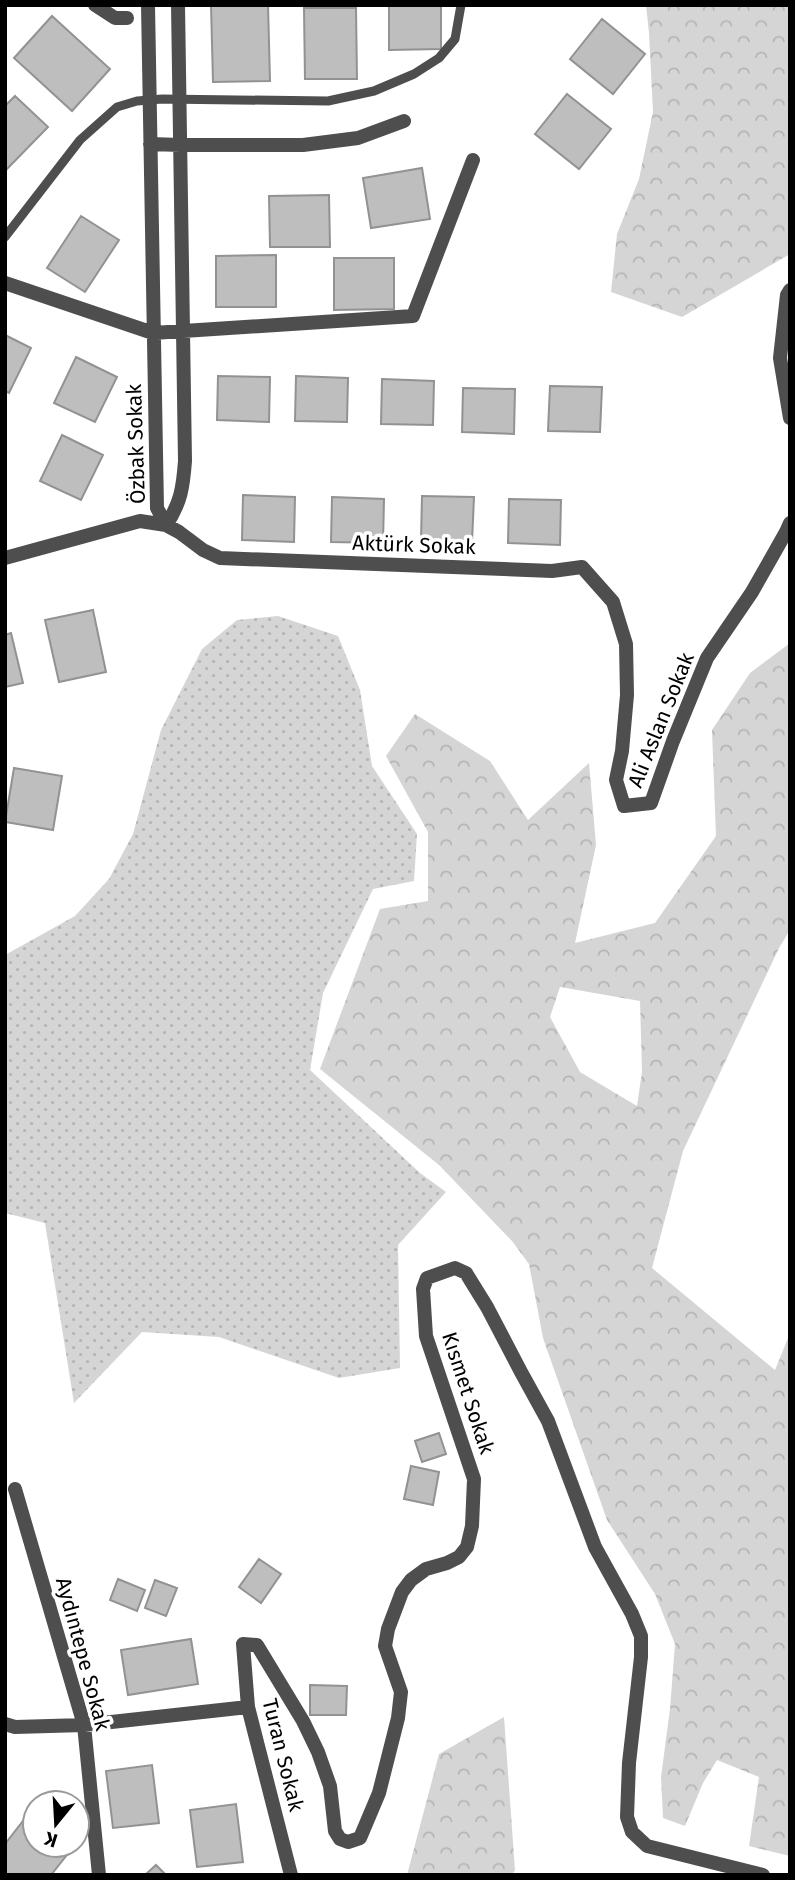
<svg xmlns="http://www.w3.org/2000/svg" width="795" height="1880" font-family="'Fira Sans',sans-serif">
	<defs>
		<pattern id="forest-crowns" width="20" height="18" patternUnits="userSpaceOnUse" patternTransform="scale(1.75)"><rect width="20" height="18" fill="#d5d5d5"/><path d="M2 6a3 3 0 1 1 6 0M12 15a3 3 0 1 1 6 0" fill="none" stroke="#b5b5b5"/></pattern>
		<pattern id="park-dots" width="8" height="8" patternUnits="userSpaceOnUse" patternTransform="scale(1.75)"><rect width="8" height="8" fill="#d5d5d5"/><path d="M2 2h.1M6 6h.1" fill="none" stroke="#b5b5b5" stroke-width="1.8" stroke-linecap="round"/></pattern>
	</defs>
	<rect width="100%" height="100%" fill="#fff"/>
	<path fill="url(#forest-crowns)" fill-rule="evenodd" d="M 646,5 L 790,5 L 790,254 L 682,317 L 611,292 L 617,234 L 639,179 L 653,112 L 649,33 Z
		M 790,643 L 790,930 L 779,948 L 683,1151 L 652,1268 L 775,1370 L 790,1333 L 790,1856 L 749,1846 L 759,1777 L 717,1760 L 703,1783 L 685,1826 L 663,1818 L 661,1777 L 670,1709 L 675,1644 L 655,1594 L 607,1520 L 543,1338 L 529,1264 L 512,1241 L 439,1165 L 320,1069 L 380,909 L 428,901 L 428,832 L 386,756 L 415,714 L 490,761 L 528,820 L 589,763 L 596,845 L 575,943 L 655,923 L 716,836 L 712,730 L 750,673 ZM 560,987 L 640,1001 L 642,1072 L 637,1106 L 580,1072 L 550,1017 Z
		M 504,1717 L 515,1870 L 512,1875 L 407,1875 L 439,1754 Z"/>
	<path fill="url(#park-dots)" d="M 278,616 L 338,636 L 360,690 L 372,766 L 417,834 L 414,881 L 373,889 L 323,993 L 310,1070 L 420,1173 L 446,1192 L 398,1245 L 400,1368 L 339,1378 L 219,1337 L 142,1332 L 74,1403 L 45,1223 L 5,1213 L 5,955 L 75,916 L 109,879 L 133,834 L 161,730 L 202,649 L 237,620 Z"/>
	<path fill="#bebebe" stroke="#929292" stroke-width="2" d="M 211,5 L 268,5 L 270,81 L 213,82 Z
		M 389,5 L 441,5 L 441,49 L 389,50 Z
		M 304,8 L 356,8 L 357,79 L 305,79 Z
		M 52,16 L 110,69 L 72,111 L 14,58 Z
		M 602,19 L 645,54 L 613,94 L 570,59 Z
		M 567,94 L 611,129 L 579,169 L 535,134 Z
		M 15,96 L 48,127 L 5,171 L 5,106 Z
		M 422,168 L 430,219 L 371,228 L 363,178 Z
		M 329,195 L 330,247 L 270,247 L 269,196 Z
		M 81,216 L 119,240 L 85,292 L 47,268 Z
		M 276,255 L 276,307 L 216,307 L 216,256 Z
		M 334,258 L 394,258 L 394,309 L 334,310 Z
		M 5,335 L 31,348 L 9,393 L 5,391 Z
		M 76,357 L 117,377 L 95,422 L 54,403 Z
		M 218,376 L 270,377 L 269,422 L 217,420 Z
		M 296,376 L 348,378 L 347,422 L 295,421 Z
		M 382,379 L 434,381 L 433,425 L 381,424 Z
		M 550,386 L 602,387 L 600,432 L 548,431 Z
		M 463,388 L 515,389 L 514,434 L 462,432 Z
		M 62,435 L 103,455 L 81,500 L 40,481 Z
		M 243,495 L 295,497 L 294,542 L 242,540 Z
		M 422,496 L 474,497 L 472,542 L 421,541 Z
		M 332,497 L 384,499 L 383,543 L 331,542 Z
		M 509,499 L 561,500 L 560,545 L 508,543 Z
		M 93,610 L 106,672 L 59,682 L 45,620 Z
		M 11,633 L 23,683 L 5,687 L 5,635 Z
		M 14,768 L 62,776 L 53,830 L 5,822 Z
		M 439,1433 L 446,1454 L 422,1462 L 415,1441 Z
		M 411,1466 L 439,1472 L 433,1505 L 404,1499 Z
		M 259,1559 L 281,1574 L 261,1603 L 239,1587 Z
		M 118,1579 L 145,1590 L 137,1611 L 110,1600 Z
		M 155,1580 L 177,1588 L 166,1616 L 145,1608 Z
		M 191,1639 L 198,1684 L 128,1695 L 121,1650 Z
		M 310,1685 L 347,1686 L 346,1715 L 310,1715 Z
		M 152,1765 L 159,1823 L 113,1828 L 106,1771 Z
		M 236,1804 L 243,1862 L 197,1867 L 190,1810 Z
		M 30,1812 L 35,1816 L 35,1845 L 74,1846 L 51,1875 L 5,1875 L 5,1844 Z
		M 156,1865 L 166,1875 L 145,1875 Z"/>
	<g fill="none" stroke-linecap="round" stroke-linejoin="round">
		<path stroke="#4e4e4e" stroke-width="9" d="M 5,237 L 80,140 L 117,107 L 137,101 L 162,99 L 328,101 L 374,91 L 414,74 L 439,58 L 455,39 L 461,5"/>
		<path stroke="#4e4e4e" stroke-width="14" d="M 95,5 L 115,18 L 127,18
			M 148,5 L 157,508 L 166,525 C 181,503 183,487 185,461 L 178,5
			M 150,144 L 181,145 L 303,145 L 358,138 L 404,121
			M 5,283 L 153,333 L 413,316 L 473,160
			M 790,290 L 787,295 L 780,358 L 790,418
			M 5,558 L 140,521 L 166,525 L 179,532 L 203,550 L 220,558 L 552,571 L 582,567 L 613,602 L 626,644 L 627,695 L 622,751 L 616,780 L 624,806 L 651,803 L 673,741 L 707,658 L 752,592 L 786,532 L 790,523
			M 15,1489 L 84,1725 L 99,1875
			M 5,1724 L 15,1727 L 84,1725 L 248,1707
			M 291,1875 L 248,1707 L 243,1644 L 257,1645 L 303,1721 L 318,1752 L 330,1786 L 335,1831 L 340,1839 L 348,1842 L 360,1838 L 379,1793 L 398,1718 L 401,1692 L 385,1646 L 388,1629 L 402,1592 L 411,1580 L 426,1569 L 447,1563 L 459,1557 L 467,1547 L 472,1526 L 474,1479 L 426,1336 L 423,1289 L 427,1278 L 455,1268 L 466,1273 L 487,1307 L 521,1372 L 548,1421 L 595,1547 L 632,1614 L 641,1636 L 641,1657 L 629,1763 L 627,1817 L 632,1832 L 647,1846 L 763,1875"/>
	</g>
	<g text-anchor="middle" stroke-width="7" stroke-linejoin="round" paint-order="stroke">
		<g font-size="21" fill="#000" stroke="#fff">
			<text transform="translate(136 444) rotate(-92)" y="7">Özbak Sokak</text>
			<text transform="translate(414 545) rotate(2)" y="7">Aktürk Sokak</text>
			<text transform="translate(661 720) rotate(-68)" y="7">Ali Aslan Sokak</text>
			<text transform="translate(468 1393) rotate(72)" y="7">Kısmet Sokak</text>
			<text transform="translate(83 1654) rotate(75)" y="7">Aydıntepe Sokak</text>
			<text transform="translate(283 1755) rotate(76)" y="7">Turan Sokak</text>
		</g>
	</g>
	<rect width="795" height="1880" fill="none" stroke="#000000" stroke-width="14"/>
	<g transform="translate(56 1824) rotate(198)"><circle r="33" fill="#ffffff" stroke="#999999" stroke-width="2"/>
	<path d="M0-5L12 26L0 18L-12 26Z" fill="#000000"/>
	<text y="-10" font-size="19" font-weight="bold" text-anchor="middle" fill="#000000">K</text>
	</g>
</svg>
